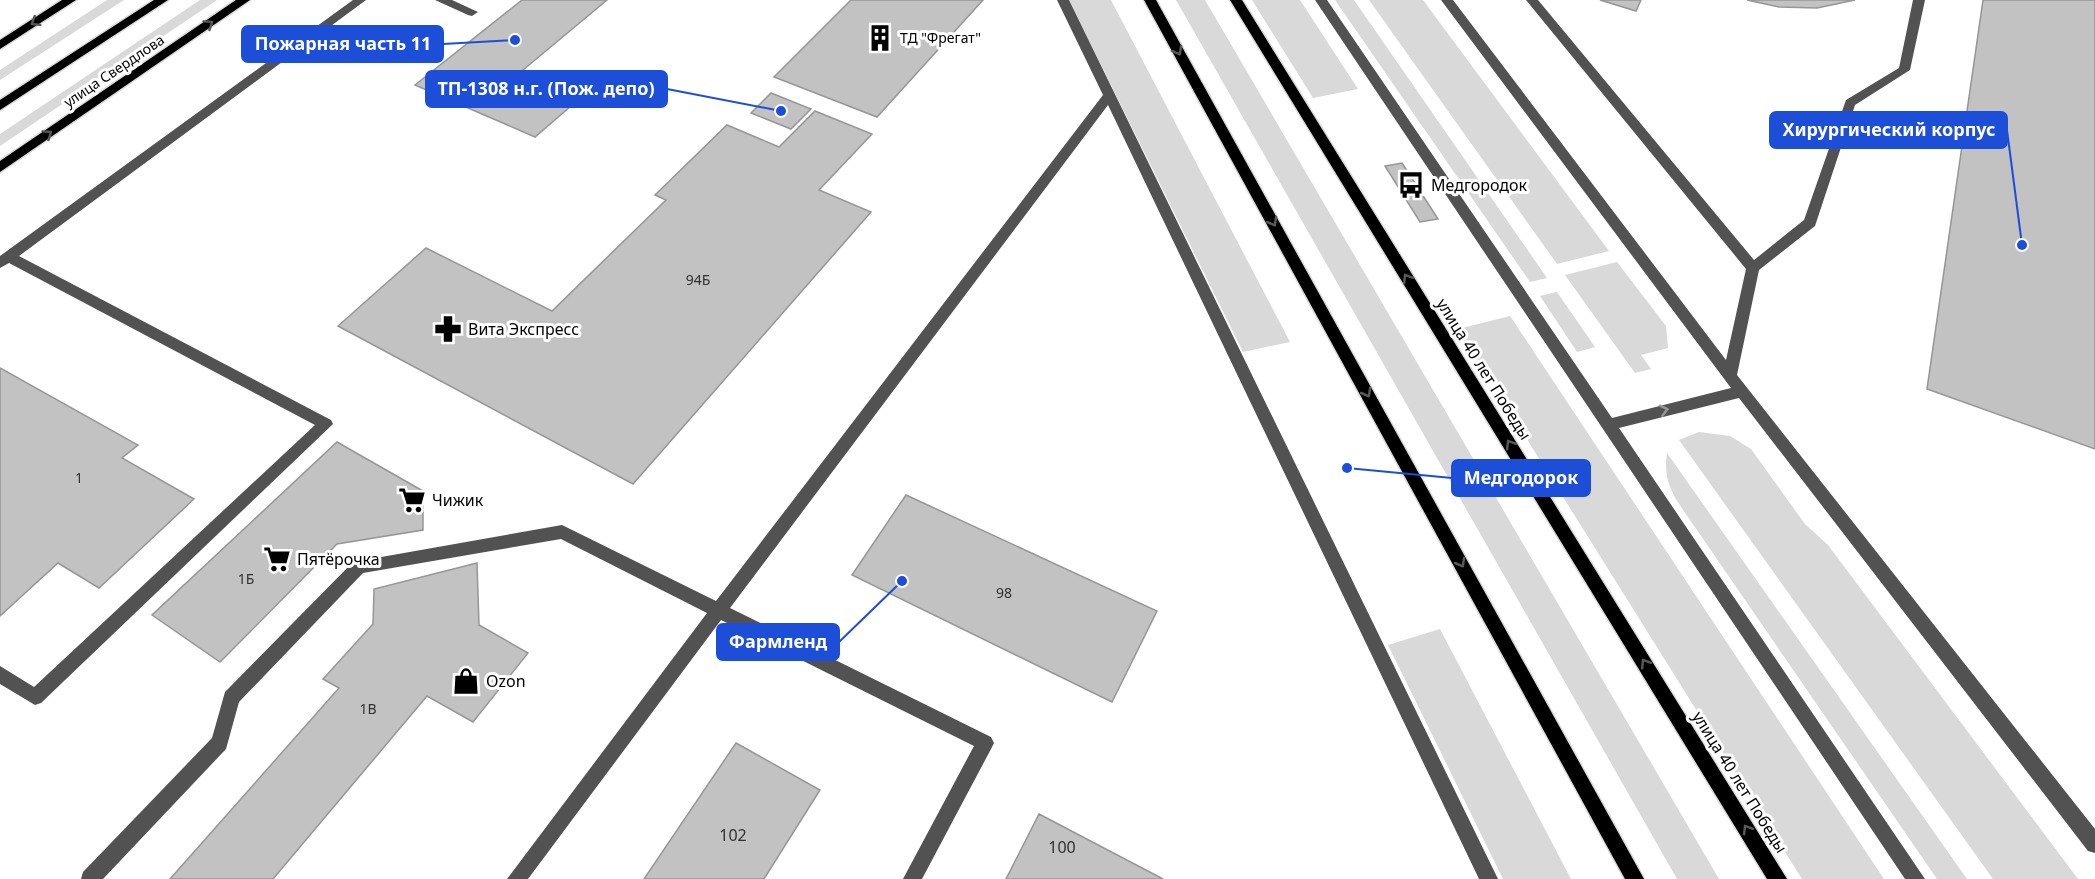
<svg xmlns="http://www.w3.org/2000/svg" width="2095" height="879" font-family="'Noto Sans',sans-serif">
	<rect width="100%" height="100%" fill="#fff"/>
	<path fill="#d9d9d9" d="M 107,0 L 124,0 L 0,80 L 0,70 Z
		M 200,0 L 217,0 L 0,146 L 0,134 Z
		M 1069,0 L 1111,0 L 1290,342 L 1243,352 Z
		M 1176,0 L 1205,0 L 1719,879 L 1677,879 Z
		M 1252,0 L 1300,0 L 1358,89 L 1313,98 Z
		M 1335,0 L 1354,0 L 1547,278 L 1530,282 Z
		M 1369,0 L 1423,0 L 1609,251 L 1557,264 Z
		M 1617,262 L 1666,326 L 1668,348 L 1641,355 L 1651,369 L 1635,373 L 1565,275 Z
		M 1557,292 L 1595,347 L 1577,352 L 1540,296 Z
		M 1510,316 L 1884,879 L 1802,879 L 1458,329 Z
		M 1699,432 L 1730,436 L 1751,449 L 1805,524 L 1828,545 L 2078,879 L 1993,879 L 1679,440 Z
		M 1667,453 L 1967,879 L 1937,879 L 1679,504 C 1668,486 1664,474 1667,453 Z
		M 1440,629 L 1571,879 L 1503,879 L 1388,645 Z"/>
	<path fill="#c2c2c2" stroke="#969696" stroke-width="1.5" d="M 522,0 L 607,0 L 511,80 L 571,106 L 535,137 L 415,85 Z
		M 851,0 L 983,0 L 877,117 L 774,77 Z
		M 1600,0 L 1641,0 L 1636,11 Z
		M 1747,0 L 1855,0 L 1817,8 L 1779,7 Z
		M 1983,0 L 2095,0 L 2095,449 L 1927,389 Z
		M 771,93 L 811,109 L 791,129 L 751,113 Z
		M 815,111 L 872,134 L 819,190 L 871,212 L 633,484 L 338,326 L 426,248 L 552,311 L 666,200 L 655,195 L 727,125 L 779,147 Z
		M 1402,163 L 1438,219 L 1420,222 L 1385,166 Z
		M 0,368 L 138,445 L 122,458 L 194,499 L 99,588 L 58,563 L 0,616 Z
		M 337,442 L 423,491 L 423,530 L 337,544 L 220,662 L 152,615 Z
		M 906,495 L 1157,611 L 1112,702 L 852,575 Z
		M 477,563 L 479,625 L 528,653 L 473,722 L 427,696 L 273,879 L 170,879 L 339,688 L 323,679 L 373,624 L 374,589 Z
		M 736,743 L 820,790 L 764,879 L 644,879 Z
		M 1039,814 L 1163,879 L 1006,879 Z"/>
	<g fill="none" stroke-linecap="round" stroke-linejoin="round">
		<defs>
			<path id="major" d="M 62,0 L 76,0 L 0,49 L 0,40 Z
				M 154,0 L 168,0 L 0,110 L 0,100 Z
				M 236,0 L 250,0 L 0,172 L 0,161 Z
				M 1144,0 L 1156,0 L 1644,879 L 1625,879 Z
				M 1230,0 L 1242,0 L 1787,879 L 1767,879 Z"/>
		</defs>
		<use href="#major" stroke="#dbdbdb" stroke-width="3"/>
		<path fill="#525252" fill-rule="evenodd" d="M 353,0 L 366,0 L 19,256 L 331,420 L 333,424 L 41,703 L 35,705 L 0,684 L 0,666 L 34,687 L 315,425 L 9,263 L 0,268 L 0,256 Z
			M 435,0 L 452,0 L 478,12 L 472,16 L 468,15 Z
			M 1057,0 L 1069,0 L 1498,879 L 1479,879 L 1108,105 L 730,608 L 991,737 L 994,743 L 991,749 L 922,879 L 903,879 L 974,746 L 721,620 L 528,879 L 507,879 L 707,613 L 561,539 L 363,573 L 239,702 L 226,749 L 103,879 L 81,879 L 83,872 L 212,738 L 225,692 L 353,562 L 562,525 L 716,601 L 1103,95 Z
			M 1315,0 L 1327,0 L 1612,418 L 1731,388 L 1441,0 L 1453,0 L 1726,360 L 1746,269 L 1526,0 L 1538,0 L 1754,260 L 1804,220 L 1846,100 L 1899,68 L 1913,0 L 1925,0 L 1910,70 L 1855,105 L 1815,226 L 1759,270 L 1737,375 L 2095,829 L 2095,853 L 2088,851 L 1739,398 L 1619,428 L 1925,879 L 1905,879 Z"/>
		<use href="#major" fill="#000" fill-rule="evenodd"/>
	</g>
	<defs><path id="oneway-chevron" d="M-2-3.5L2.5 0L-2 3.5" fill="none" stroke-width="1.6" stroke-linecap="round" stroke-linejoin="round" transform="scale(1.5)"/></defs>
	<g stroke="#595959">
		<use href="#oneway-chevron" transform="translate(35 22) rotate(148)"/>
		<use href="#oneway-chevron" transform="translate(209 24) rotate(-34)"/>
		<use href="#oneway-chevron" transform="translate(1178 51) rotate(61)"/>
		<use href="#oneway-chevron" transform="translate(48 134) rotate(-34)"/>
		<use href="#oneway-chevron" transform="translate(1273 222) rotate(61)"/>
		<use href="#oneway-chevron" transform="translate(1407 278) rotate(-122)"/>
		<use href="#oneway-chevron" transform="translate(1367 393) rotate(61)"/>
		<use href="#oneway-chevron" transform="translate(1510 444) rotate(-122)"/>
		<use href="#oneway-chevron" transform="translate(1461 563) rotate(61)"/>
		<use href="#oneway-chevron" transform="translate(1645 663) rotate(-122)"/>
		<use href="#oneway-chevron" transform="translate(1747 829) rotate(-122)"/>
	</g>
	<use stroke="#979797" href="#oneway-chevron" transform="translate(1664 410) rotate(-14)"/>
	<defs>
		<symbol id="building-bare" viewBox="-9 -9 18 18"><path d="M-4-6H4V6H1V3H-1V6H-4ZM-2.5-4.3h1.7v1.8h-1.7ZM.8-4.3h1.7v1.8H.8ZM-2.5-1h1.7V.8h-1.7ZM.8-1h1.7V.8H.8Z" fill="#000" stroke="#fff" stroke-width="2.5" paint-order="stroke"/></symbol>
		<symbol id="bus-bare" viewBox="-9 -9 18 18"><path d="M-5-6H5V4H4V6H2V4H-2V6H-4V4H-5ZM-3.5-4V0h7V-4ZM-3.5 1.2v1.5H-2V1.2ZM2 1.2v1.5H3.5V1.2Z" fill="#000" stroke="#fff" stroke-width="2.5" paint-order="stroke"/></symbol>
		<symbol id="pharmacy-bare" viewBox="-9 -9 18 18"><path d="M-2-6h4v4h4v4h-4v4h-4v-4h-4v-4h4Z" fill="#000" stroke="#fff" stroke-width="2.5" paint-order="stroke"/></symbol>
		<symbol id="supermarket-bare" viewBox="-9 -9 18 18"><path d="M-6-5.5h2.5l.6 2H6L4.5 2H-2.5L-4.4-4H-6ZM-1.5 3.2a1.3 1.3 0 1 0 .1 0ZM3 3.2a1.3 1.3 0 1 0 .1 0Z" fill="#000" stroke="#fff" stroke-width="2.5" paint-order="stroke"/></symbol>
		<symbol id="shop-bare" viewBox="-9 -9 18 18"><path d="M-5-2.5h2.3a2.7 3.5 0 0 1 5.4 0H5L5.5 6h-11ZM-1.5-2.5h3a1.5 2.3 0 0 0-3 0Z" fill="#000" stroke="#fff" stroke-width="2.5" paint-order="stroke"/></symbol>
	</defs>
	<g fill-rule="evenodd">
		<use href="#building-bare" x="861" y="19" width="38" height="38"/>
		<use href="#bus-bare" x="1392" y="166" width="38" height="38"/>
		<use href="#pharmacy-bare" x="429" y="310" width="38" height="38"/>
		<use href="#supermarket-bare" x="393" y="481" width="38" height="38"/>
		<use href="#supermarket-bare" x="258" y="540" width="38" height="38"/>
		<use href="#shop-bare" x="447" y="662" width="38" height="38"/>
	</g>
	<g text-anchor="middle" stroke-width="6" stroke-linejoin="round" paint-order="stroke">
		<g font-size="14" fill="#000" stroke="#fff" text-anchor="start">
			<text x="900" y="43">ТД "Фрегат"</text>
		</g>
		<g font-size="14" fill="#000" stroke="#fff">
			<text transform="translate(114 71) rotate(-34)" y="5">улица Свердлова</text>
		</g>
		<g font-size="14" fill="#303030">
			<text x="698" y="285">94Б</text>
			<text x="79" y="483">1</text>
			<text x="246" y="584">1Б</text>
			<text x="1004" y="598">98</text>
			<text x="368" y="714">1В</text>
		</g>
		<g font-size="16" fill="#000" stroke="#fff" text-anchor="start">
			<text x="1431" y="191">Медгородок</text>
			<text x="468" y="335">Вита Экспресс</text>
			<text x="432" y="506">Чижик</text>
			<text x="297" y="565">Пятёрочка</text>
			<text x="486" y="687">Ozon</text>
		</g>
		<g font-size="16" fill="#000" stroke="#fff">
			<text transform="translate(1484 369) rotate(58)" y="6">улица 40 лет Победы</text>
			<text transform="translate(1740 782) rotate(58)" y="6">улица 40 лет Победы</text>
		</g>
		<g font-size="16" fill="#303030">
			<text x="733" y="841">102</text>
			<text x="1062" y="853">100</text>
		</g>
	</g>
	<path fill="none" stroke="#1d4ed8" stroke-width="2" d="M515 40L443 44M781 111L667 89M2022 245L2007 130M1347 468L1452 478M902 581L839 642"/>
	<g fill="#1d4ed8" stroke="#fff" stroke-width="2">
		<circle cx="515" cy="40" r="6"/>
		<circle cx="781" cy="111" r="6"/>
		<circle cx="2022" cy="245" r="6"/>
		<circle cx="1347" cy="468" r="6"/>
		<circle cx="902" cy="581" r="6"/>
	</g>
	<g fill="#1d4ed8" stroke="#1d4ed8" stroke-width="2">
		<rect x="242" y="26" width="201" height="36" rx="6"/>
		<rect x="426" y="71" width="241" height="36" rx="6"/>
		<rect x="1770" y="112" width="237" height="36" rx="6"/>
		<rect x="1452" y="460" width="138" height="36" rx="6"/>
		<rect x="717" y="624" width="122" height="36" rx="6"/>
	</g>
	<g font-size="18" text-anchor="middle" font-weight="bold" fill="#fff">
		<text x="343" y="50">Пожарная часть 11</text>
		<text x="546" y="95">ТП-1308 н.г. (Пож. депо)</text>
		<text x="1889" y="136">Хирургический корпус</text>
		<text x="1521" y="484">Медгодорок</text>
		<text x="778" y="648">Фармленд</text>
	</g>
</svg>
